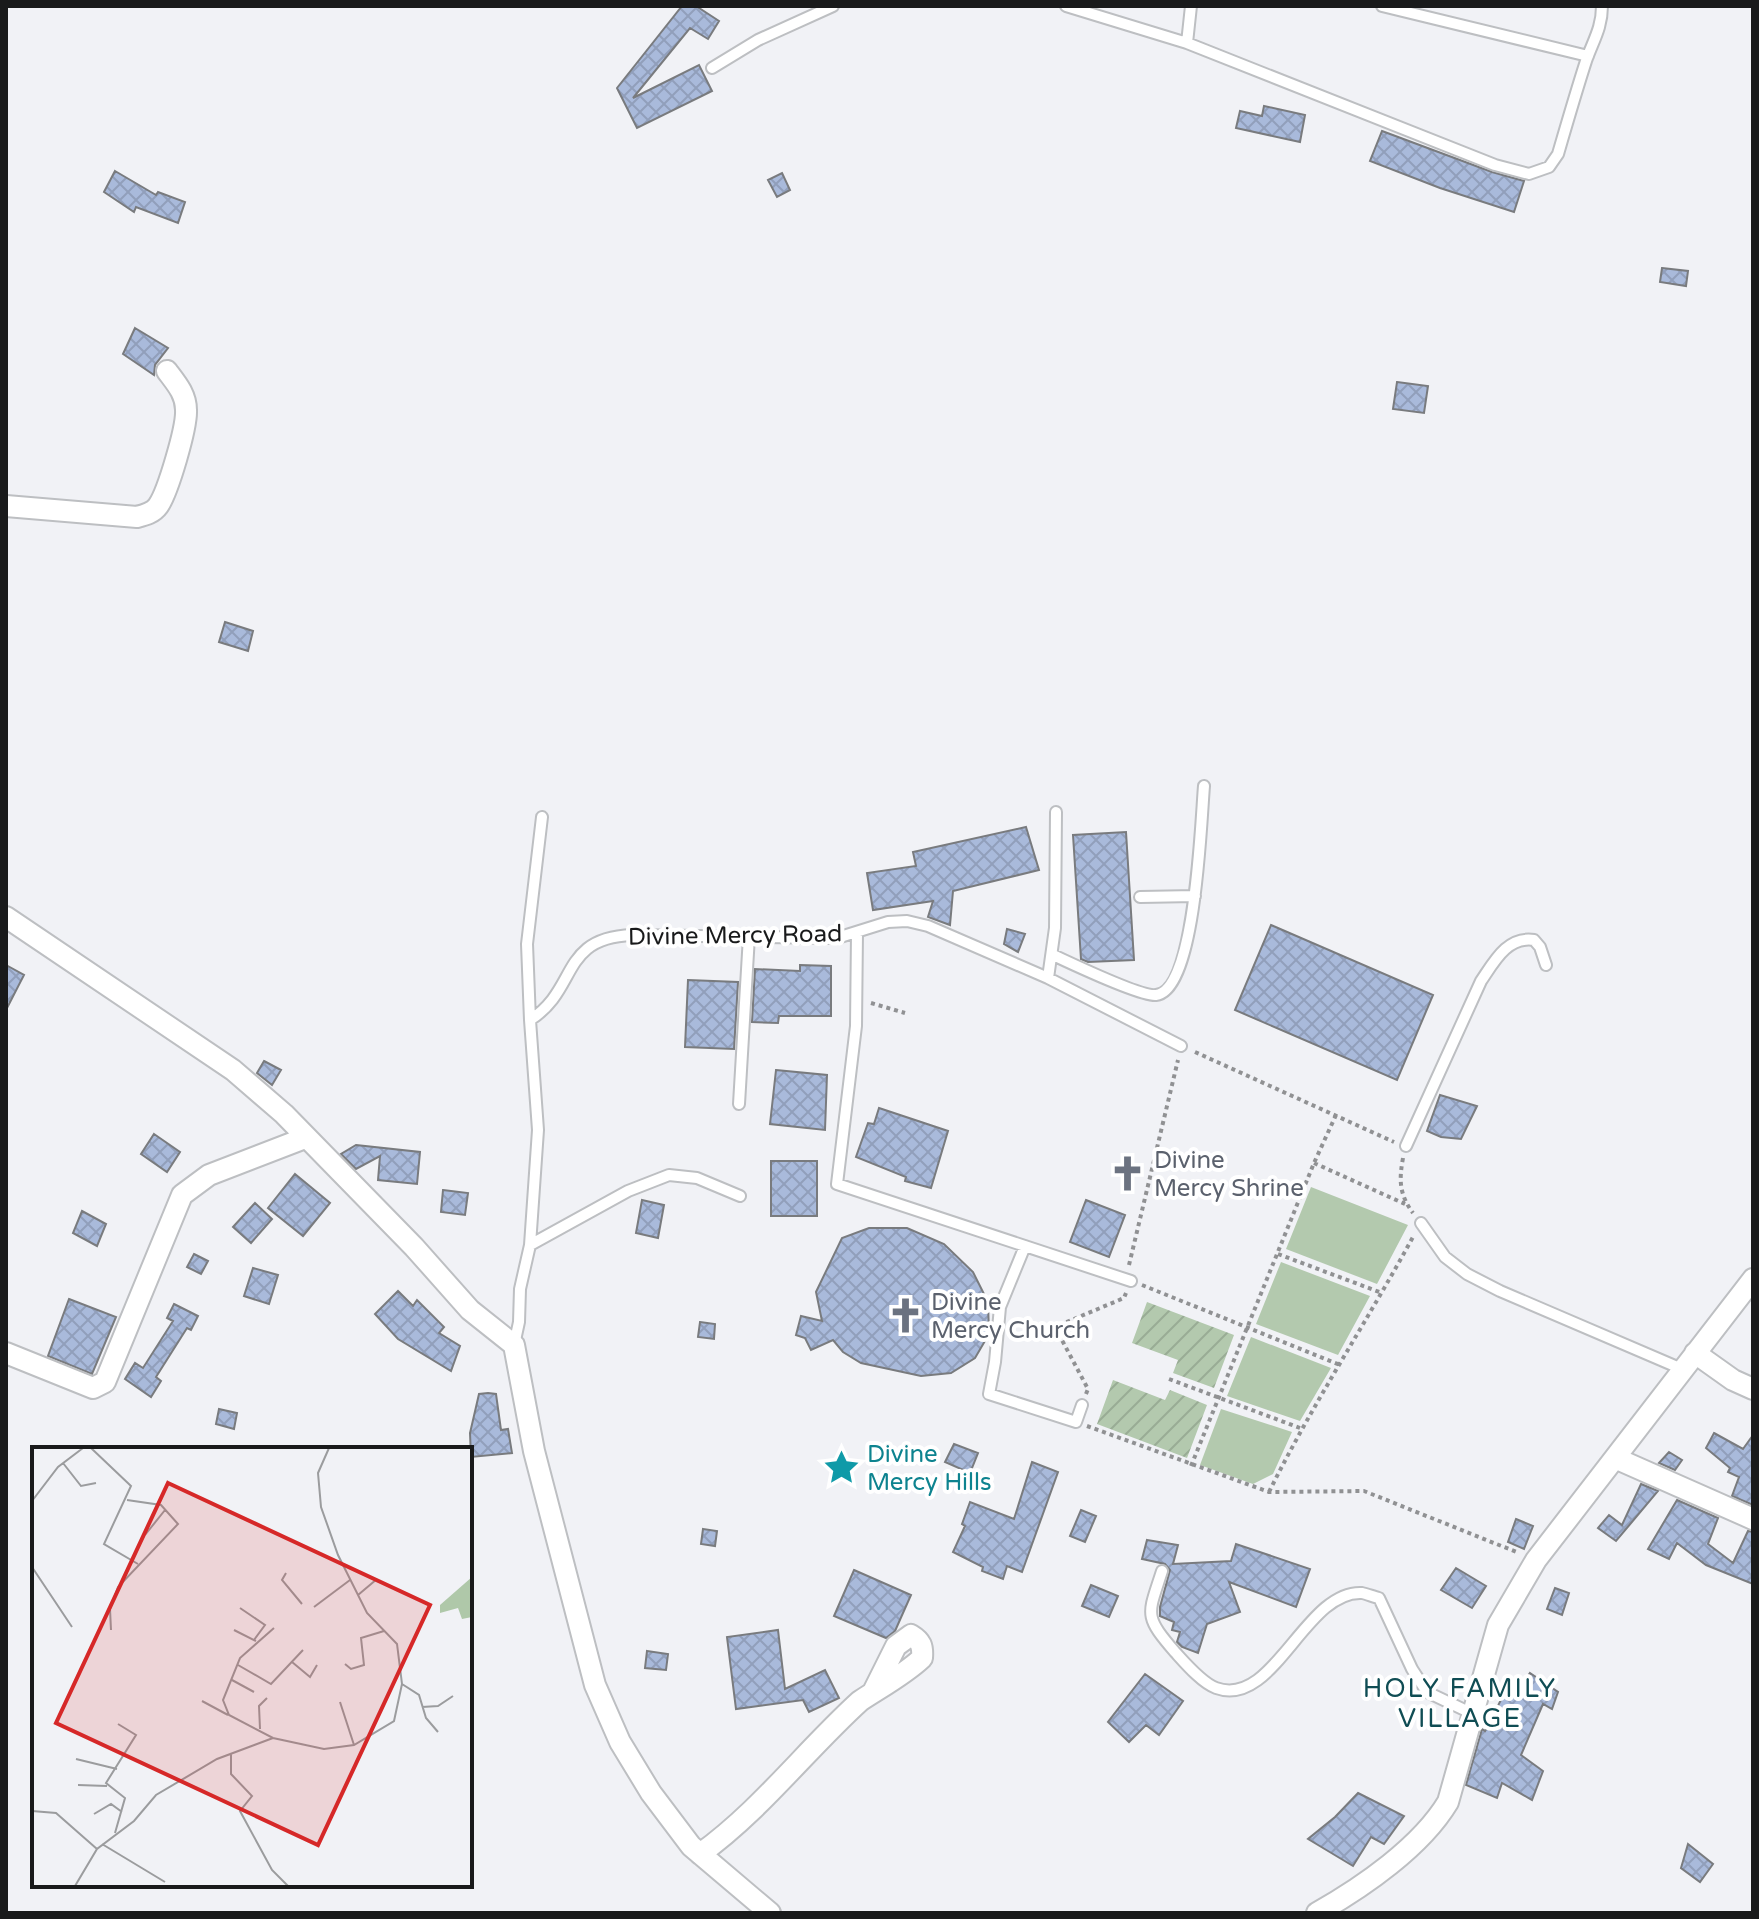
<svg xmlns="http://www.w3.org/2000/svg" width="1759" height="1919" font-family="'Varela Round',sans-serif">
	<defs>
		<pattern id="garden-furrows" width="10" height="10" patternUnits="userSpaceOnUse" patternTransform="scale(2)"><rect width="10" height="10" fill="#b3c9ae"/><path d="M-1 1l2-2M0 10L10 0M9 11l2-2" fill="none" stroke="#99ac95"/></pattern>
		<pattern id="building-cross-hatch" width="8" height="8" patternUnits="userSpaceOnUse" patternTransform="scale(2)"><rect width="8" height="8" fill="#a9badb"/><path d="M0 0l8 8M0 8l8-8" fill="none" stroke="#919fbb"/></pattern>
	</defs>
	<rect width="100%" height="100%" fill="#f1f2f6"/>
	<path fill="#b3c9ae" d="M 1311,1187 L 1408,1225 L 1377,1284 L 1286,1249 Z
		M 1281,1262 L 1370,1296 L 1338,1355 L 1256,1324 Z
		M 1251,1337 L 1331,1368 L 1300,1421 L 1227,1396 Z
		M 1221,1409 L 1292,1432 L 1273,1474 L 1253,1484 L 1200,1465 Z"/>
	<path fill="url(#garden-furrows)" d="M 1147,1302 L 1234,1335 L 1214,1388 L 1173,1373 L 1178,1360 L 1132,1343 Z
		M 1113,1380 L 1165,1400 L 1170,1390 L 1207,1405 L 1187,1458 L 1097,1424 Z"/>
	<path fill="url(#building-cross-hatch)" stroke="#797b7e" stroke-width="2" d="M 682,6 L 696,6 L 719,21 L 708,39 L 690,28 L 633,98 L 699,65 L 712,91 L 637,128 L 617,88 Z
		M 1264,106 L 1305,115 L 1300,142 L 1236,128 L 1240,111 L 1262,116 Z
		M 1382,131 L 1492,172 L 1524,181 L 1514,212 L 1440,188 L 1370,161 Z
		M 115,171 L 156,195 L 158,192 L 185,202 L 178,223 L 136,207 L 134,212 L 104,192 Z
		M 782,173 L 790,190 L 777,197 L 768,180 Z
		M 1662,268 L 1688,271 L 1686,286 L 1660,282 Z
		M 135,328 L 168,348 L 155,365 L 154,375 L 123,354 Z
		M 1397,382 L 1428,386 L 1424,413 L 1393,409 Z
		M 225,622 L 253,631 L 248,651 L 219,642 Z
		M 1026,827 L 1039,870 L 953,891 L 950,925 L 928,917 L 933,901 L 873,910 L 867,873 L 916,866 L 913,852 Z
		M 1126,832 L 1134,960 L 1088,962 L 1081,959 L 1073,835 Z
		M 1271,925 L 1433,995 L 1397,1080 L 1235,1010 Z
		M 1007,929 L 1025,934 L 1018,952 L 1004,944 Z
		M 6,965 L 24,975 L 6,1010 Z
		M 800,965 L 831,966 L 831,1016 L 779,1016 L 778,1023 L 752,1022 L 755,969 L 800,971 Z
		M 688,980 L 738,982 L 734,1049 L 685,1047 Z
		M 264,1061 L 281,1070 L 272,1085 L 257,1073 Z
		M 776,1070 L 827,1075 L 825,1130 L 770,1124 Z
		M 1440,1095 L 1477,1106 L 1461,1139 L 1441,1137 L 1427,1131 Z
		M 879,1108 L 948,1131 L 931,1188 L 905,1181 L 906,1177 L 856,1157 L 868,1123 L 874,1124 Z
		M 154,1134 L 180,1152 L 167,1172 L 141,1154 Z
		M 356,1145 L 420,1152 L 417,1184 L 378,1180 L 380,1156 L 356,1169 L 341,1154 Z
		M 771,1161 L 817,1161 L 817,1216 L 771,1216 Z
		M 295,1174 L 330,1203 L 303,1236 L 268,1208 Z
		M 443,1190 L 468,1193 L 465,1215 L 441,1212 Z
		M 642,1200 L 664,1205 L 658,1238 L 636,1233 Z
		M 1086,1200 L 1125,1215 L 1109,1257 L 1070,1242 Z
		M 255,1203 L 272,1219 L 251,1243 L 233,1227 Z
		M 82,1211 L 106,1224 L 97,1246 L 73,1233 Z
		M 869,1228 L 907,1228 L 944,1244 L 973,1272 L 988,1302 L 989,1334 L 975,1358 L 951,1373 L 921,1376 L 861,1363 L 843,1352 L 833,1340 L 811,1350 L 805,1338 L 796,1335 L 801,1316 L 822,1321 L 816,1292 L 842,1238 Z
		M 194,1254 L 208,1261 L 201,1274 L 187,1267 Z
		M 253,1268 L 278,1275 L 269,1304 L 244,1296 Z
		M 398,1291 L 413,1306 L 417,1300 L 444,1327 L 439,1333 L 460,1346 L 451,1371 L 398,1339 L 375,1314 Z
		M 69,1299 L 116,1317 L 92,1374 L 48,1356 Z
		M 174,1304 L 198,1316 L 191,1330 L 187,1328 L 156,1377 L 161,1381 L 151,1397 L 125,1379 L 135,1363 L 143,1368 L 173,1321 L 167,1318 Z
		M 700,1322 L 715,1324 L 714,1339 L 698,1337 Z
		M 488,1393 L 496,1394 L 501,1430 L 508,1429 L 512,1453 L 471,1457 L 470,1433 L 479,1394 Z
		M 219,1409 L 237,1413 L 234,1429 L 216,1424 Z
		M 1714,1433 L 1743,1449 L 1753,1435 L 1753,1505 L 1732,1496 L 1739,1477 L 1728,1472 L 1730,1468 L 1706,1448 Z
		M 954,1444 L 978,1453 L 970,1473 L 945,1462 Z
		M 1669,1452 L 1682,1460 L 1675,1470 L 1659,1463 Z
		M 1032,1462 L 1058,1472 L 1022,1572 L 1007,1566 L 1003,1579 L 982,1571 L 983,1567 L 953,1552 L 965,1526 L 962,1524 L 970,1502 L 1014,1519 Z
		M 1641,1484 L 1658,1491 L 1616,1541 L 1598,1528 L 1609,1515 L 1622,1525 Z
		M 1677,1500 L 1718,1518 L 1708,1544 L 1733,1563 L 1748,1531 L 1753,1532 L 1753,1584 L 1706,1565 L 1677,1543 L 1669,1559 L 1648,1549 Z
		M 1081,1510 L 1096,1516 L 1085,1542 L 1070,1536 Z
		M 1516,1519 L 1533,1526 L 1524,1549 L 1508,1542 Z
		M 703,1529 L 717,1531 L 715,1546 L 701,1544 Z
		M 1147,1540 L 1178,1545 L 1173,1564 L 1231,1561 L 1236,1544 L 1310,1569 L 1296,1607 L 1229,1582 L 1240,1612 L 1207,1624 L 1198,1653 L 1182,1647 L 1177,1642 L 1180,1632 L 1172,1630 L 1174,1622 L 1160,1616 L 1160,1607 L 1170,1570 L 1165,1564 L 1142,1559 Z
		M 1456,1568 L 1486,1586 L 1472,1608 L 1441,1590 Z
		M 854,1570 L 911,1595 L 895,1631 L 886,1638 L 834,1616 Z
		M 1091,1585 L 1118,1596 L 1109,1617 L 1082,1606 Z
		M 1555,1588 L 1569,1593 L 1562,1615 L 1547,1609 Z
		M 778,1630 L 785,1689 L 825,1670 L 839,1698 L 809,1712 L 803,1700 L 736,1709 L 727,1637 Z
		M 647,1651 L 668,1654 L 666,1670 L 645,1668 Z
		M 1530,1673 L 1558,1692 L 1552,1709 L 1543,1704 L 1521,1755 L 1543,1771 L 1532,1800 L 1502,1783 L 1497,1798 L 1466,1785 L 1482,1729 L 1485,1731 L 1506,1690 L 1515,1694 Z
		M 1145,1674 L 1183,1701 L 1159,1735 L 1146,1725 L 1129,1742 L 1108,1722 Z
		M 1358,1793 L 1404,1816 L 1384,1844 L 1371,1837 L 1353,1866 L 1308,1839 L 1335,1817 Z
		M 1688,1844 L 1713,1864 L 1700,1882 L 1681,1868 Z"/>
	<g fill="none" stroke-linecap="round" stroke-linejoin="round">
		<defs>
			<path id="lane" d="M 1066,6 L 1187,43 L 1495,165 L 1529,174 L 1549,167 L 1558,154 C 1567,123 1576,92 1586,61 C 1593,41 1602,28 1602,6
				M 1382,6 L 1588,56
				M 1187,43 L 1191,6
				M 712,68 L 758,40 L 833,6
				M 1140,897 L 1195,896
				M 857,933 L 856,1026 L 837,1184 L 1131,1281
				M 1053,955 C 1070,963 1142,997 1156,995 C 1196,991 1201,819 1204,786
				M 1048,978 L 1055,928 L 1056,812
				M 530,1020 L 527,944 L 542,817
				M 739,1104 L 749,936
				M 1406,1146 L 1481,981 C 1494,962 1507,936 1534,940 L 1540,947 L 1546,965
				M 1421,1223 L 1445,1257 L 1467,1274 L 1500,1291 L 1682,1369
				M 530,1245 L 628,1191 L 669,1175 L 697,1178 L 740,1196
				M 1025,1246 L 1000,1307 L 995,1362 L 989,1394 L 1076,1422 L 1082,1405
				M 514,1345 L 519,1322 L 520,1289 L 530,1245 L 538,1130 L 530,1020 C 579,989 559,938 632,935 L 837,938 L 888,922 L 907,921 L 928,926 L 1048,978 L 1181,1046
				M 1162,1571 C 1148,1615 1143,1615 1175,1652 C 1185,1663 1202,1683 1216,1688 C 1274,1709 1305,1590 1362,1593 C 1367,1594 1374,1597 1379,1598 L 1412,1669 L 1427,1692 L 1473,1714"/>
			<path id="street" d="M 6,506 L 137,517 C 145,515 153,513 158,506 C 168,492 187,427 186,410 C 186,394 176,383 167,371
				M 6,917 L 233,1070 L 284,1114 L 414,1247 L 470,1310 L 514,1345 L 534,1451 L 595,1685 L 620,1742 L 651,1793 L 691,1846 L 770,1913
				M 6,1353 L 93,1388 L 105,1382 L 182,1195 L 209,1175 L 305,1138
				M 1695,1353 L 1733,1380 L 1753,1389
				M 1615,1458 L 1753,1519
				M 700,1854 C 760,1811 805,1751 860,1701 C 881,1687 904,1675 922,1658 C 923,1646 921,1641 911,1635 L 896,1646 L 873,1692
				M 1317,1913 C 1363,1887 1421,1847 1448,1802 L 1498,1625 L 1536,1560 L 1753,1279"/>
		</defs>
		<use href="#lane" stroke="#bdbfc2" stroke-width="14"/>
		<use href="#street" stroke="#bdbfc2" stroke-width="24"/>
		<path stroke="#909193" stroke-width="4" stroke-dasharray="4 4" stroke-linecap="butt" d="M 871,1003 L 905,1013
			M 1195,1052 L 1394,1142
			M 1403,1158 C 1399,1180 1399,1194 1413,1213
			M 1314,1163 L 1405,1204
			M 1278,1254 L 1382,1293
			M 1129,1265 L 1178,1060
			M 1142,1285 L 1340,1365
			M 1169,1379 L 1300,1428
			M 1086,1394 L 1088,1389 L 1055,1327 L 1124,1298 L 1126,1293
			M 1087,1426 L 1269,1492 L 1364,1491 L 1519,1553
			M 1191,1466 L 1314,1163 L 1336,1115
			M 1269,1492 C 1312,1405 1366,1323 1413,1237"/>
		<use href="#lane" stroke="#fff" stroke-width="10"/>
		<use href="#street" stroke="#fff" stroke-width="20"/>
	</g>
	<defs>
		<symbol id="church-bare" viewBox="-9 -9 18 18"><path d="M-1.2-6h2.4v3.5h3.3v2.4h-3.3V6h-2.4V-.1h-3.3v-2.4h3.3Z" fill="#6b7280" stroke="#fff" stroke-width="2.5" paint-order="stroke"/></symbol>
		<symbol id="sight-bare" viewBox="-9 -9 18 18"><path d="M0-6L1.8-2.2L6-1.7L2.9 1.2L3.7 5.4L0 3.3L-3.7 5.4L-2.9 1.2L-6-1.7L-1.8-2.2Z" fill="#0f9aa8" stroke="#fff" stroke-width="2.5" paint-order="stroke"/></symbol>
	</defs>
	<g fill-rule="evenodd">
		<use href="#church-bare" x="1102" y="1148" width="51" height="51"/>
		<use href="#church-bare" x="880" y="1290" width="51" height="51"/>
		<use href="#sight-bare" x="816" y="1442" width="51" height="51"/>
	</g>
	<g text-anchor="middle" stroke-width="8" stroke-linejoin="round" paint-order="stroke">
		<g font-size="24" fill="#191a1b" stroke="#fff">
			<text transform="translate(735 935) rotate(-1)" y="8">Divine Mercy Road</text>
		</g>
		<g font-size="24" fill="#5b616d" stroke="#fff" text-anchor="start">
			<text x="1154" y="1168">Divine<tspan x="1154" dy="28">Mercy Shrine</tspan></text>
			<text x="931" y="1310">Divine<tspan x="931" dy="28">Mercy Church</tspan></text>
		</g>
		<g font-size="24" fill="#0d838f" stroke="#fff" text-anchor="start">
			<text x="867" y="1462">Divine<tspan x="867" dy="28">Mercy Hills</tspan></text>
		</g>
		<g font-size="26" letter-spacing="2" fill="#104d54" stroke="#fff">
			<text x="1460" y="1697">HOLY FAMILY<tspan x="1460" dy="30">VILLAGE</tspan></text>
		</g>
	</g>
	<g transform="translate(32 1447)">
		<rect width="440" height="440" fill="#f1f2f6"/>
		<path d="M 440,130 L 440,170 L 430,172 L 426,161 L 408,166 L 408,158 Z" fill="#afc8a9"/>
		<path fill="none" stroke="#9b9c9e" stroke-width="2" d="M 59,1 L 99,39 L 72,97 L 106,117M 31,16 L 49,39 L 64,36M 0,54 L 26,20 L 51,1M 113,88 L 133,63M 0,120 L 40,180M 254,126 L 250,133 L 270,157M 326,148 L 345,132M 282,160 L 318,133M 208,161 L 233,178 L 222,193M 242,181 L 208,211 L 191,253 L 197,268 L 241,291 L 292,302 L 322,298 L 362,274 L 370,237 L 365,197 L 335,166 L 306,108 L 289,60 L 286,26 L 297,1M 79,183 L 78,162 L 86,140 L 146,77 L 129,58 L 95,53M 202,183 L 224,194M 260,215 L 278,230 L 285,218M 313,217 L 319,222 L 332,218 L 329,191 L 352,184M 206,218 L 239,237 L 271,203M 200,233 L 222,245M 370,237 L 387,248 L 394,271 L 406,285M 170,254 L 196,268M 308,255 L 322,298M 390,260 L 406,259 L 421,249M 228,282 L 227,259 L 235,251M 199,307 L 199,327 L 220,349 L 208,364 L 240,423 L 256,439M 44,312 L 85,322M 46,338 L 75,339M 0,364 L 24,366 L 65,402M 62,367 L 79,357 L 90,365M 83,386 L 93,351 L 74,336 L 104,288 L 86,277M 70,397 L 133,435M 43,439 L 65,402 L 102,374 L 124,348 L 185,312 L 241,291"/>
		<path fill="#d62828" fill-opacity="0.15" stroke="#d62828" stroke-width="4" d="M 136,36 L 398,158 L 286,398 L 24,276 Z"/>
		<rect width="440" height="440" fill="none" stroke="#191a1b" stroke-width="4"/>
	</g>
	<rect width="1759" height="1919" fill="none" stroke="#191a1b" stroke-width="16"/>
</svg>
